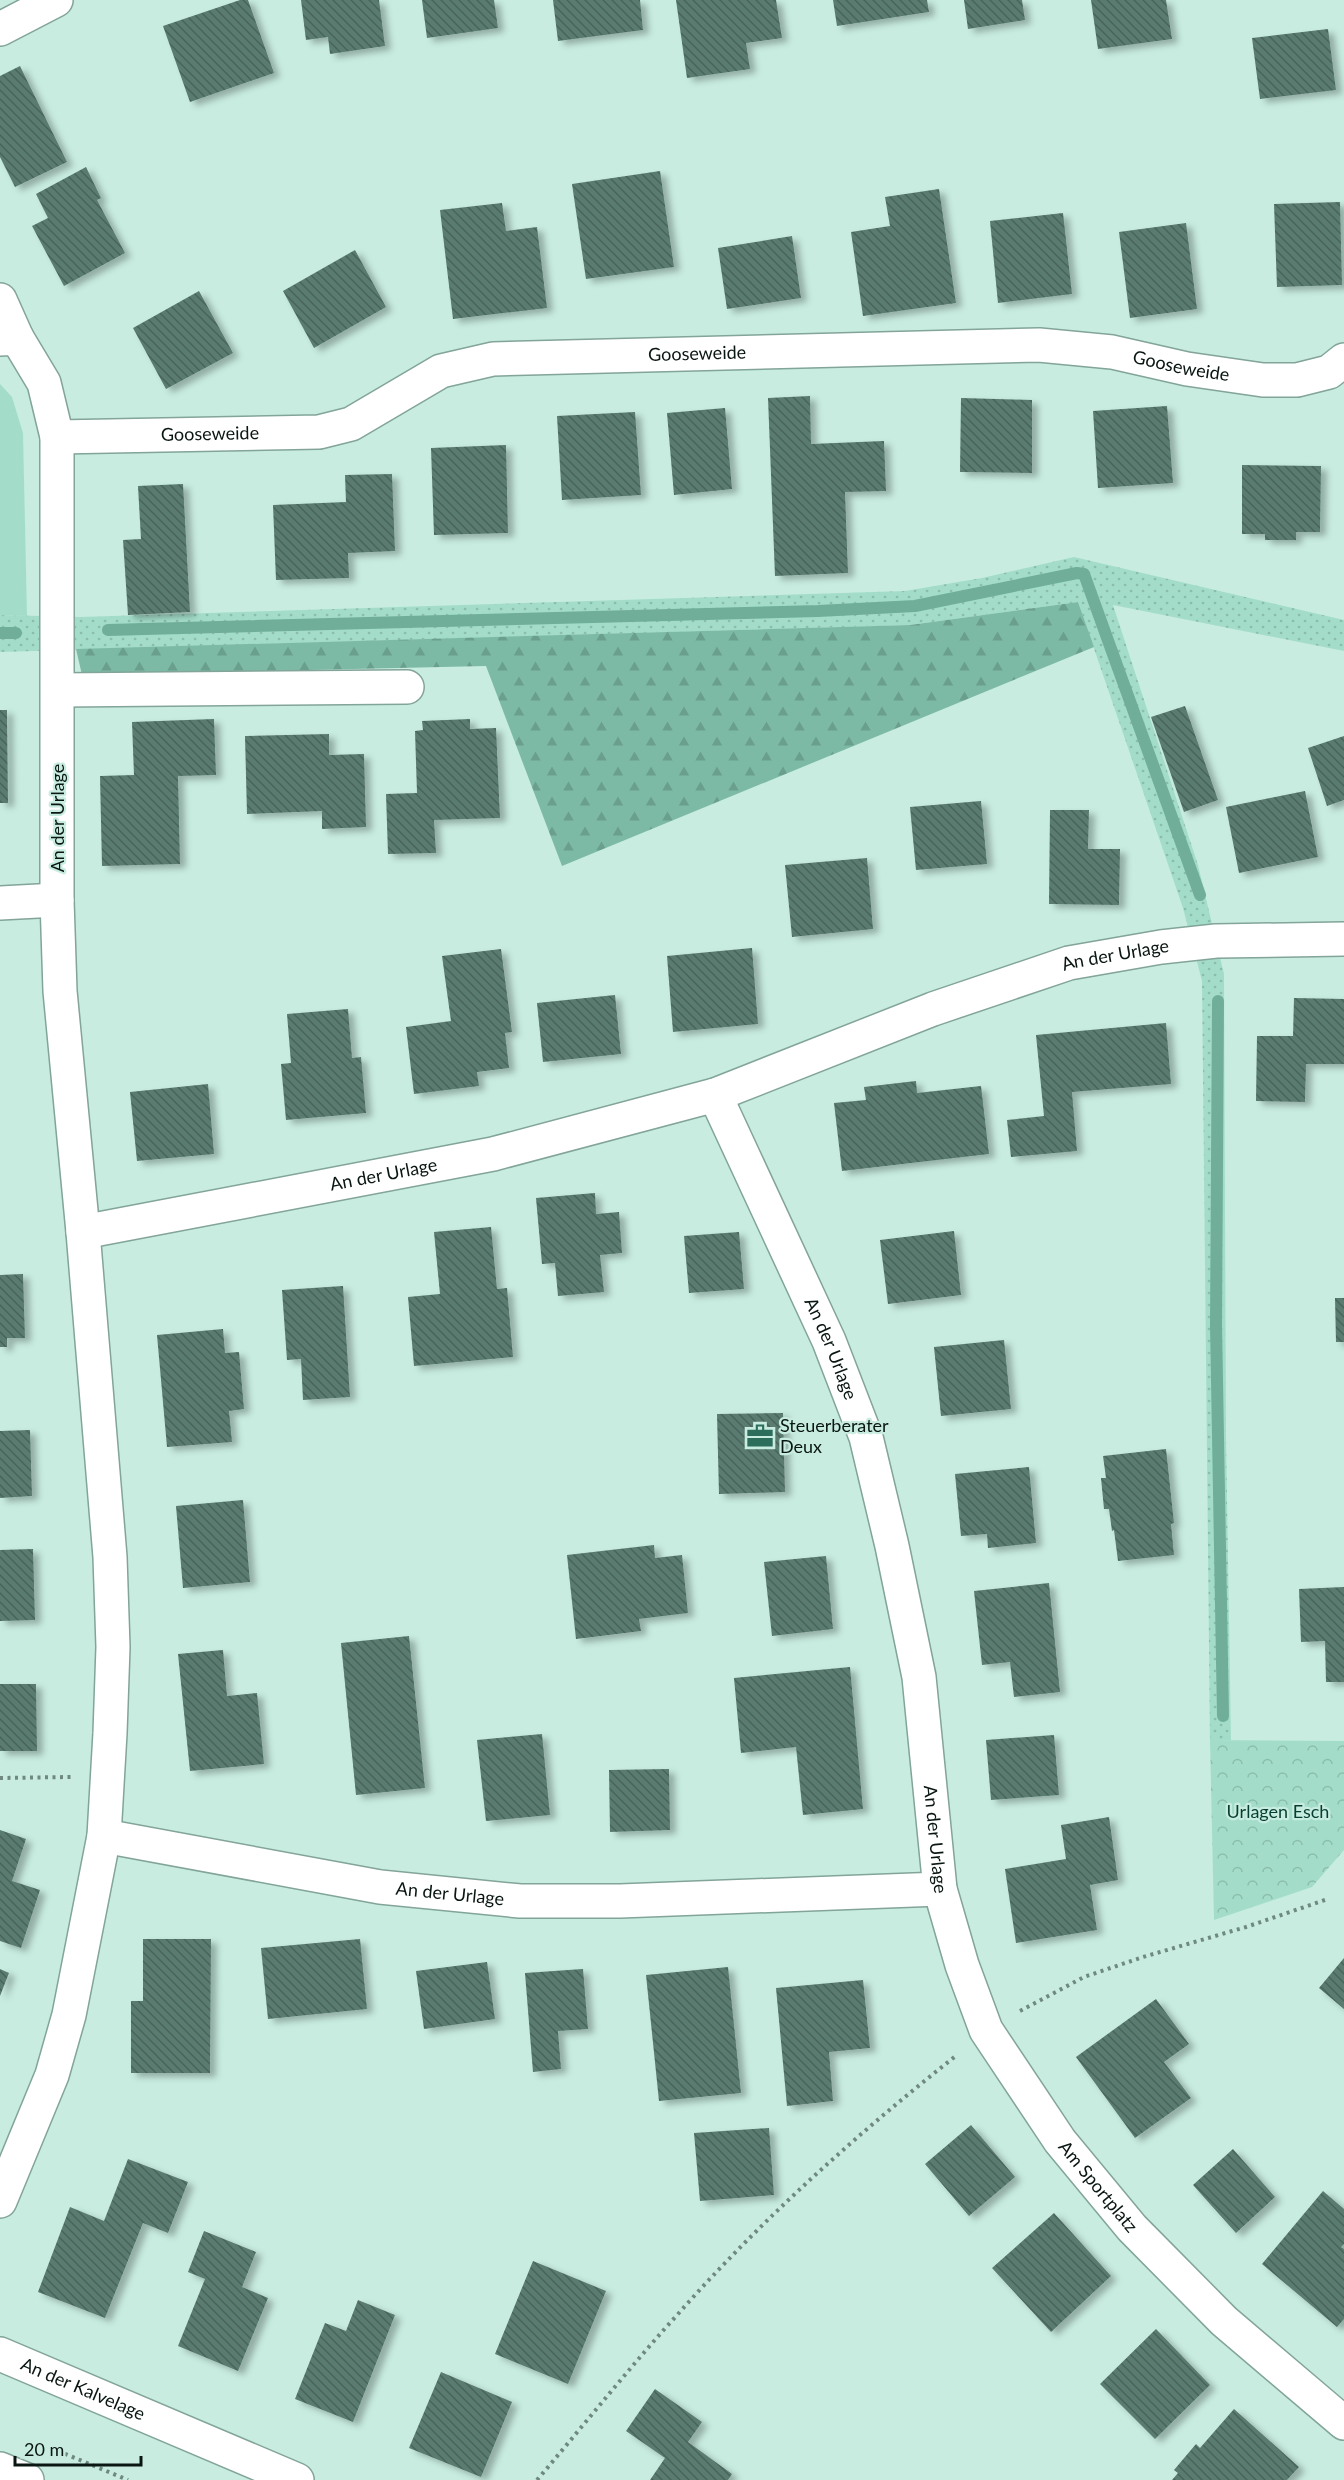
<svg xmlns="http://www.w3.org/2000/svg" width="1344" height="2480" font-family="Lato,sans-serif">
	<defs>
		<pattern id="grass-dots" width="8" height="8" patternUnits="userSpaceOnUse" patternTransform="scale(1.5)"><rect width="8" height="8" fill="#a3ddca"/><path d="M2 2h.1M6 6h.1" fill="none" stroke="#8bbdac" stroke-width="1.8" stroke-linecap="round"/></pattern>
		<pattern id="forest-firs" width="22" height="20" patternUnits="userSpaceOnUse" patternTransform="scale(1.5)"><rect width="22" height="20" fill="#7cbaa6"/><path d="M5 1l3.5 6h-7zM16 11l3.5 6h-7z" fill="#6a9f8e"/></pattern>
		<pattern id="park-crowns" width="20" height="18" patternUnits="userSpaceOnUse" patternTransform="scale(1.5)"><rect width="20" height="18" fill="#a3ddca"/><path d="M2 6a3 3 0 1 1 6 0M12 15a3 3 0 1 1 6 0" fill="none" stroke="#8bbdac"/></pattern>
		<pattern id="building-back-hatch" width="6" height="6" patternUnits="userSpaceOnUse" patternTransform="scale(1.5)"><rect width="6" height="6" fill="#5a7b70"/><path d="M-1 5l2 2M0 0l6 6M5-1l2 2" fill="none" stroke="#49645b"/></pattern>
		<filter id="shadow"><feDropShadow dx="6" dy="4" stdDeviation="3" flood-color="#0004"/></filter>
	</defs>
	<rect width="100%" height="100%" fill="#c8ece0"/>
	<path fill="url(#grass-dots)" d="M 1074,557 L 1344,620 L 1344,651 L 1113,605 L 1198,865 L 1224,974 L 1226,1438 L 1231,1740 L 1210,1740 L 1202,981 L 1183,908 L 1078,602 L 910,625 L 0,652 L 0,615 L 81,617 L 905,591 L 982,578 Z"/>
	<path fill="url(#forest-firs)" d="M 1078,602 L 1094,647 L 562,866 L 486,666 L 82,675 L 76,649 L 910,625 Z"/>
	<path fill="url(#park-crowns)" d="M 1210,1740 L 1344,1741 L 1344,1850 L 1312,1887 L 1214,1920 Z"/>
	<path fill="#a3ddca" d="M 0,384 L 12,397 L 23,433 L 27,616 L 0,615 Z"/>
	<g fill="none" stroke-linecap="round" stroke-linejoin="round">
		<path stroke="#70ae9a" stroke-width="12" d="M 108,630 L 818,611 L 915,606 L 1077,573 L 1084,574 L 1200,895
			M 0,633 L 16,633
			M 1218,1001 L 1216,1325 L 1223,1716"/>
	</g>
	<path fill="url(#building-back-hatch)" filter="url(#shadow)" d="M 240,0 L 248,0 L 274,73 L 190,102 L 163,26 Z
		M 301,0 L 379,0 L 385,46 L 330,54 L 328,37 L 306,40 Z
		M 422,0 L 494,0 L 498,28 L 427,38 Z
		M 553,0 L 640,0 L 643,30 L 558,41 Z
		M 676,0 L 776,0 L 782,38 L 746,43 L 750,69 L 687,78 Z
		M 833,0 L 927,0 L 929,12 L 837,26 Z
		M 964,0 L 1022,0 L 1025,20 L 968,29 Z
		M 1091,0 L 1166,0 L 1172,39 L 1098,49 Z
		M 1328,29 L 1336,90 L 1260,99 L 1252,38 Z
		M 20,66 L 67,162 L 15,187 L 0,157 L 0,76 Z
		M 86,167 L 101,198 L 97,200 L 125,253 L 64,286 L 32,226 L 48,218 L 36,194 Z
		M 660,171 L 674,267 L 586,279 L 572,184 Z
		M 939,189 L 956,303 L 863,316 L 851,232 L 890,226 L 885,197 Z
		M 1340,202 L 1342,285 L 1277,287 L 1274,204 Z
		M 502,203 L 506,231 L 537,227 L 547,308 L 453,319 L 440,210 Z
		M 1063,213 L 1072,294 L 998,303 L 990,221 Z
		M 1186,223 L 1197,309 L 1130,318 L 1119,232 Z
		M 792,236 L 801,298 L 727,309 L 718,248 Z
		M 355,250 L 386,307 L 314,348 L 283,291 Z
		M 199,291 L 233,353 L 166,389 L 133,328 Z
		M 810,396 L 811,444 L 884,441 L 886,491 L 845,492 L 848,573 L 775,576 L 768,398 Z
		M 961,398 L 1032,400 L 1032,473 L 960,472 Z
		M 1167,406 L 1173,483 L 1098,488 L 1093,411 Z
		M 725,408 L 732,489 L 674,495 L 667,413 Z
		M 635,412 L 641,495 L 562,500 L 557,416 Z
		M 506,445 L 508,533 L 434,535 L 431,448 Z
		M 1242,465 L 1321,466 L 1320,532 L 1296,532 L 1296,540 L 1265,540 L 1265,534 L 1242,534 Z
		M 392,474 L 395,551 L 348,553 L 349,578 L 276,580 L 273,505 L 346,502 L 345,475 Z
		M 183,484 L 190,612 L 128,615 L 123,540 L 141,539 L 138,486 Z
		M 1185,706 L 1218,800 L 1184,812 L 1151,717 Z
		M 0,710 L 7,710 L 8,803 L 0,803 Z
		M 214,719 L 216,775 L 178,776 L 180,864 L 102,866 L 100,776 L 134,775 L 132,722 Z
		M 470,719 L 470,729 L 496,728 L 500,818 L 434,820 L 436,853 L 388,854 L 386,794 L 417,793 L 415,731 L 423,730 L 422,721 Z
		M 329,734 L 329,755 L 364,754 L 366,827 L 322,829 L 322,811 L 247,814 L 245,736 Z
		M 1344,736 L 1344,800 L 1327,806 L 1308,748 Z
		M 1305,791 L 1318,857 L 1239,873 L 1226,807 Z
		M 981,801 L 987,864 L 916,870 L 910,807 Z
		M 1050,810 L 1089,810 L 1088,849 L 1120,849 L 1119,905 L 1049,904 Z
		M 867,858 L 873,929 L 792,937 L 785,865 Z
		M 752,948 L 758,1024 L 673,1032 L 667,956 Z
		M 501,949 L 512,1032 L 505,1033 L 509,1068 L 477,1072 L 479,1086 L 414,1094 L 406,1027 L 451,1021 L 442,956 Z
		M 615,995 L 621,1054 L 543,1062 L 537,1003 Z
		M 1294,998 L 1344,999 L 1344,1064 L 1306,1064 L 1305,1102 L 1256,1101 L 1257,1036 L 1293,1036 Z
		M 348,1009 L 352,1058 L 361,1057 L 366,1113 L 286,1120 L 281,1064 L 291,1063 L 287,1014 Z
		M 1166,1023 L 1171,1084 L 1072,1092 L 1077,1151 L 1011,1157 L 1007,1120 L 1044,1116 L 1036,1035 Z
		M 916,1081 L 917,1093 L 981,1086 L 989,1154 L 842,1171 L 834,1103 L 866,1100 L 864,1087 Z
		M 208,1084 L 214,1154 L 137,1161 L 130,1092 Z
		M 595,1193 L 596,1214 L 619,1212 L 622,1253 L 600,1255 L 604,1292 L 558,1296 L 555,1263 L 542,1264 L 536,1198 Z
		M 491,1227 L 497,1289 L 507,1288 L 513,1357 L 414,1366 L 408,1297 L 440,1294 L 434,1232 Z
		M 954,1231 L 961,1295 L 888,1304 L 880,1240 Z
		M 739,1232 L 744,1289 L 689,1293 L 684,1236 Z
		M 23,1274 L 25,1338 L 7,1338 L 7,1347 L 0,1347 L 0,1275 Z
		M 343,1286 L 350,1397 L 303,1400 L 301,1359 L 287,1360 L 282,1290 Z
		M 1335,1298 L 1344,1298 L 1344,1342 L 1336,1342 Z
		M 223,1329 L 225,1353 L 239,1352 L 244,1409 L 229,1411 L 232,1442 L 167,1447 L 157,1335 Z
		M 1004,1340 L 1011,1409 L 941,1416 L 934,1347 Z
		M 783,1413 L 785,1492 L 719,1494 L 717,1414 Z
		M 30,1430 L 32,1496 L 0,1498 L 0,1431 Z
		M 1166,1449 L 1174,1523 L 1171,1524 L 1174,1555 L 1118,1561 L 1114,1530 L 1112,1531 L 1109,1509 L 1104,1509 L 1101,1478 L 1106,1478 L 1103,1456 Z
		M 1029,1467 L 1036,1543 L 988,1548 L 987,1534 L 961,1536 L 955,1474 Z
		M 243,1500 L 250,1582 L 183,1588 L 176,1506 Z
		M 654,1545 L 655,1558 L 682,1555 L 688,1613 L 639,1619 L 641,1631 L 576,1639 L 567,1555 Z
		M 33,1549 L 35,1620 L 0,1621 L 0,1550 Z
		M 826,1556 L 833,1629 L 772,1636 L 764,1562 Z
		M 1049,1583 L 1060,1692 L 1014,1697 L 1010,1662 L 982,1665 L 974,1591 Z
		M 1344,1587 L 1344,1682 L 1326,1682 L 1325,1641 L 1301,1642 L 1299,1589 Z
		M 409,1636 L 425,1788 L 356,1795 L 341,1643 Z
		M 223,1650 L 227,1696 L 257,1693 L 264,1764 L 190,1771 L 178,1654 Z
		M 850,1667 L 863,1809 L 803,1815 L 796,1747 L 741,1753 L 734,1678 Z
		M 0,1684 L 36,1684 L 37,1751 L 0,1751 Z
		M 542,1734 L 550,1815 L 486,1821 L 477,1740 Z
		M 1054,1735 L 1059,1795 L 991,1800 L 986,1740 Z
		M 669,1769 L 670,1830 L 610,1832 L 609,1770 Z
		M 1109,1817 L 1118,1880 L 1090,1885 L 1097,1930 L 1016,1943 L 1005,1869 L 1066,1859 L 1061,1825 Z
		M 0,1830 L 26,1839 L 12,1881 L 40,1890 L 21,1948 L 0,1941 Z
		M 143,1939 L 211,1939 L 210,2073 L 131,2073 L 131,2001 L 143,2001 Z
		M 360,1939 L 367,2009 L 268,2019 L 261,1948 Z
		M 1344,1958 L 1344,2009 L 1319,1988 Z
		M 487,1962 L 495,2019 L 424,2029 L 416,1971 Z
		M 728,1967 L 741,2093 L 659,2101 L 646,1975 Z
		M 0,1969 L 9,1973 L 0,1996 Z
		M 583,1969 L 588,2029 L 558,2031 L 561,2069 L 533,2072 L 525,1973 Z
		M 863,1980 L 870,2048 L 829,2052 L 833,2101 L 787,2106 L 776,1988 Z
		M 1156,1999 L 1189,2044 L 1164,2062 L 1191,2098 L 1135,2138 L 1076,2057 Z
		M 971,2125 L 1015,2177 L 969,2216 L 925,2164 Z
		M 769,2128 L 774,2195 L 700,2201 L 694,2133 Z
		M 1233,2149 L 1275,2197 L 1236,2233 L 1193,2185 Z
		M 128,2159 L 188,2182 L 168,2233 L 143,2223 L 105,2318 L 38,2292 L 70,2207 L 104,2221 Z
		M 1323,2191 L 1344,2209 L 1344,2244 L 1341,2247 L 1344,2249 L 1344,2319 L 1337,2327 L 1262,2264 Z
		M 1054,2213 L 1111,2276 L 1051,2332 L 992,2268 Z
		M 204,2231 L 256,2252 L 242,2287 L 268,2298 L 238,2371 L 178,2346 L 205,2279 L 188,2272 Z
		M 533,2261 L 606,2291 L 568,2384 L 495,2354 Z
		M 358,2300 L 395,2315 L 353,2422 L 295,2399 L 325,2323 L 346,2331 Z
		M 1156,2329 L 1210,2385 L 1155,2439 L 1100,2384 Z
		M 441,2372 L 512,2402 L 481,2477 L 409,2448 Z
		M 655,2389 L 702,2422 L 688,2442 L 732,2474 L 728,2480 L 650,2480 L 665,2458 L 626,2431 Z
		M 1234,2409 L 1299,2467 L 1287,2480 L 1172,2480 L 1178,2473 L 1174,2470 L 1196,2444 L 1200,2448 Z"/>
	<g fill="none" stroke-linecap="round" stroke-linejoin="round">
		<defs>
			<g id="minor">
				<path d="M 0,29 L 56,0"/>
				<path d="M 0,300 L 17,338"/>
				<path d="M 0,339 L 17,338 L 44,383 L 57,437 L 57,900 L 60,991 L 83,1232 L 110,1557 L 113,1647 L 110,1733 L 104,1836 L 69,2015 L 52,2075 L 0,2201"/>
				<path id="s1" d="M 57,437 L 319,432 L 351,424 L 441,371 L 493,359 L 1039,345 L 1112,352 L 1187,369 L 1263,380 L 1297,380 L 1329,372 L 1344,360"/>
				<path d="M 58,690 L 407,687"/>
				<path d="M 0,903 L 57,900"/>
				<path id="s2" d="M 715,1095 L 829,1341 L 866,1437 L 892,1546 L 919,1677 L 940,1889 L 962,1965 L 986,2030 L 1060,2141 L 1132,2228 L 1224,2321 L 1344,2423"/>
				<path id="s3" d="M 83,1232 L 493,1154 L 715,1095 L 933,1009 L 1069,963 L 1161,947 L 1216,941 L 1344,939"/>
				<path id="s4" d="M 104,1836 L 380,1887 L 520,1901 L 620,1901 L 940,1889"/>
				<path id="s5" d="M 0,2354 L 297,2480"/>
			</g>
			<path id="tertiary" d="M 0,2469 L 27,2480"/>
		</defs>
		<use href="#minor" stroke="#82a499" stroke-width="36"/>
		<use href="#tertiary" stroke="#82a499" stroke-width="36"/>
		<path stroke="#6f8880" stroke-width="4" stroke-dasharray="3 4.5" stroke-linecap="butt" d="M 0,1778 L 71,1777
			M 1020,2011 L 1084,1977 L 1143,1957 L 1246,1927 L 1325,1900
			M 51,2448 L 128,2480
			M 537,2480 C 584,2425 629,2368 678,2314 C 762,2219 858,2133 957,2055"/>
		<use href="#minor" stroke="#fff" stroke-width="33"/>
		<use href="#tertiary" stroke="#fff" stroke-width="33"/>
	</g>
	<defs>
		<symbol id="office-bare" viewBox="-9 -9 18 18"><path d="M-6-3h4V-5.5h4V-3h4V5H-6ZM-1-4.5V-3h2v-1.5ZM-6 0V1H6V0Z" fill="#2c6d5b" stroke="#c8ece0" stroke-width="2.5" paint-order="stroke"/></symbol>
	</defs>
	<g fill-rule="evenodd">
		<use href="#office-bare" x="741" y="1417" width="38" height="38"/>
	</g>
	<g text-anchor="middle" stroke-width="4.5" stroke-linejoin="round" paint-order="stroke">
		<g font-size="18" fill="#091612" stroke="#c8ece0">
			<text dy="6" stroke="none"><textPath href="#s1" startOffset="657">Gooseweide</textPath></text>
			<text dy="6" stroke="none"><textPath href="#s1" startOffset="1143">Gooseweide</textPath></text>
			<text dy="6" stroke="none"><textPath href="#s1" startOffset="153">Gooseweide</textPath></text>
			<text transform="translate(58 818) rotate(-90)" y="6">An der Urlage</text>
			<text dy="6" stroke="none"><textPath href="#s3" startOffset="1072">An der Urlage</textPath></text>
			<text dy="6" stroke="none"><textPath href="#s3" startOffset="306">An der Urlage</textPath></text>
			<text dy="6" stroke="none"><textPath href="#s2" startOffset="279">An der Urlage</textPath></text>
			<text dy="6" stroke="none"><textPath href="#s2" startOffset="783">An der Urlage</textPath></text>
			<text dy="6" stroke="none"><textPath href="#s4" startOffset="351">An der Urlage</textPath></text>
			<text dy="6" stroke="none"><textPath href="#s2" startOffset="1174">Am Sportplatz</textPath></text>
			<text dy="6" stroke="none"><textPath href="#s5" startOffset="90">An der Kalvelage</textPath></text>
		</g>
		<g font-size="18" fill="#091612" stroke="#c8ece0" text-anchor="start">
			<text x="780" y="1432">Steuerberater<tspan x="780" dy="21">Deux</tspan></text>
		</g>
		<g font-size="18" fill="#063f32" stroke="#c8ece0">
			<text x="1278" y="1818">Urlagen Esch</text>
		</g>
	</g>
	<path d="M15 2456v9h126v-9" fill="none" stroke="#091612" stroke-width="3"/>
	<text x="24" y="2456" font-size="18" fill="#091612" stroke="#c8ece0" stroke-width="4.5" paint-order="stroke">20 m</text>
</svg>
